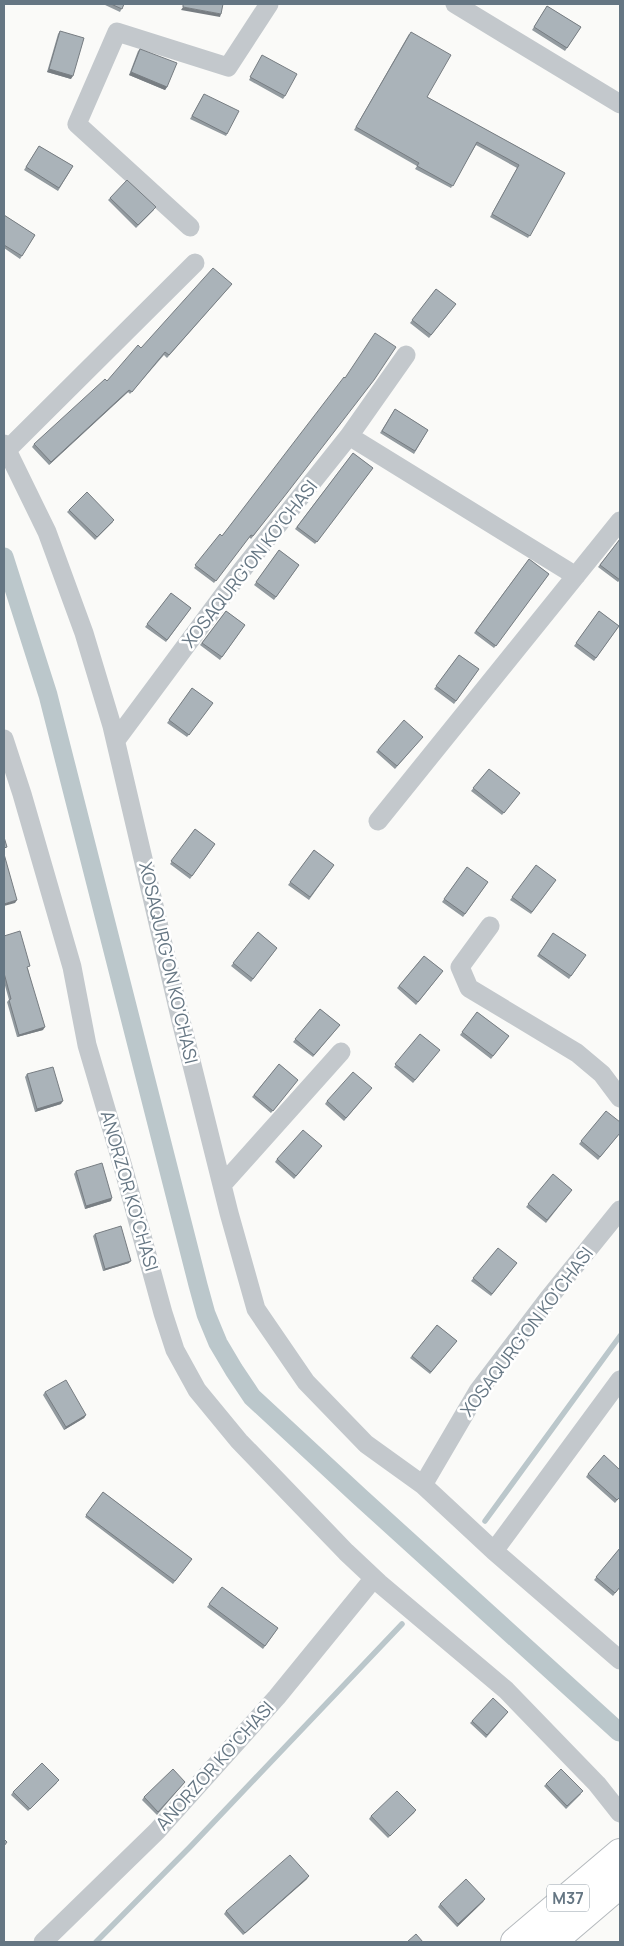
<svg xmlns="http://www.w3.org/2000/svg" width="624" height="1946" font-family="Manrope,sans-serif">
	<rect width="100%" height="100%" fill="#fafaf8"/>
	<g fill="none" stroke-linecap="round" stroke-linejoin="round">
		<path stroke="#bbc7cb" stroke-width="5.5" d="M 485,1521 L 620,1336
			M 96,1942 L 190,1847 L 402,1624"/>
		<path stroke="#bbc7cb" stroke-width="19" d="M 4,557 L 48,695 L 198,1285 L 206,1314 L 218,1343 L 234,1370 L 252,1397 L 360,1497 L 619,1732"/>
		<defs>
			<path id="highway" d="M 515,1942 L 620,1853
				M 552,1942 L 620,1884"/>
		</defs>
		<use href="#highway" stroke="#b4b9bd" stroke-width="30"/>
		<path stroke="#c3c8cc" stroke-width="19" d="M 455,4 L 620,104
			M 190,227 L 77,124 L 117,32 L 228,67 L 269,4
			M 406,355 L 349,436 L 576,576
			M 4,444 L 47,532 L 84,633 L 112,726 L 181,1021 L 229,1213 L 256,1309 L 306,1382 L 366,1444 L 423,1485 L 494,1551 L 620,1660
			M 7,450 L 195,263
			M 4,739 L 22,794 L 72,967 L 87,1045 L 123,1167 L 163,1313 L 175,1350 L 197,1390 L 239,1441 L 346,1552 L 379,1583 L 506,1690 L 597,1784 L 620,1813
			M 116,740 L 242,570 L 349,436
			M 378,821 L 620,521
			M 490,926 L 460,967 L 469,988 L 577,1053 L 602,1074 L 620,1098
			M 222,1185 L 341,1052
			M 423,1485 L 478,1391 L 548,1299 L 620,1210
			M 494,1551 L 620,1380
			M 43,1942 L 157,1831 L 277,1697 L 374,1578"/>
		<use href="#highway" stroke="#fff" stroke-width="28"/>
	</g>
	<path fill="#929a9f" d="M 103,4 L 124,4 L 120,12 Z
		M 547,6 L 581,27 L 565,51 L 532,30 Z
		M 60,31 L 71,79 L 47,72 L 58,34 Z
		M 409,34 L 427,97 L 565,173 L 528,238 L 490,217 L 517,168 L 476,145 L 451,188 L 415,169 L 417,166 L 354,130 Z
		M 140,49 L 167,87 L 165,90 L 129,75 L 138,51 Z
		M 262,55 L 285,96 L 283,99 L 249,80 Z
		M 204,94 L 227,134 L 226,136 L 190,119 Z
		M 39,146 L 73,166 L 58,191 L 24,170 Z
		M 110,198 L 154,210 L 136,228 L 108,200 Z
		M 4,215 L 35,235 L 20,259 L 4,248 Z
		M 232,284 L 167,358 L 164,355 L 130,394 L 128,392 L 49,465 L 32,447 L 34,444 L 107,381 L 141,348 Z
		M 436,289 L 456,304 L 429,338 L 410,323 Z
		M 396,347 L 251,539 L 249,537 L 214,583 L 194,568 L 220,534 L 222,536 L 345,378 Z
		M 395,409 L 428,430 L 414,454 L 380,433 Z
		M 353,453 L 373,468 L 315,544 L 295,529 Z
		M 69,510 L 113,522 L 95,540 L 67,512 Z
		M 620,539 L 620,580 L 618,582 L 598,567 Z
		M 279,550 L 299,565 L 274,600 L 254,585 Z
		M 529,559 L 549,574 L 494,648 L 474,633 Z
		M 171,593 L 191,608 L 166,642 L 145,627 Z
		M 226,611 L 245,625 L 220,660 L 200,645 Z
		M 599,611 L 619,626 L 594,661 L 574,646 Z
		M 459,655 L 479,669 L 454,704 L 434,689 Z
		M 192,688 L 213,703 L 187,737 L 167,723 Z
		M 421,739 L 395,769 L 376,752 L 378,750 Z
		M 489,769 L 520,793 L 502,815 L 471,791 Z
		M 195,829 L 215,844 L 190,879 L 170,864 Z
		M 314,850 L 334,865 L 309,900 L 288,885 Z
		M 536,865 L 556,880 L 531,914 L 510,900 Z
		M 467,867 L 488,882 L 463,917 L 442,902 Z
		M 258,932 L 277,948 L 251,982 L 231,966 Z
		M 553,933 L 586,955 L 569,979 L 537,956 Z
		M 4,936 L 28,969 L 43,1030 L 17,1037 L 7,1002 L 9,1000 L 4,982 Z
		M 424,956 L 443,971 L 416,1005 L 397,988 Z
		M 320,1009 L 340,1025 L 313,1057 L 293,1042 Z
		M 477,1012 L 509,1036 L 491,1059 L 460,1035 Z
		M 420,1034 L 440,1050 L 413,1083 L 394,1067 Z
		M 279,1064 L 298,1080 L 271,1113 L 252,1097 Z
		M 27,1074 L 61,1104 L 35,1112 L 25,1077 Z
		M 372,1088 L 344,1121 L 325,1104 L 327,1101 Z
		M 606,1111 L 620,1133 L 598,1160 L 579,1144 Z
		M 322,1146 L 294,1179 L 275,1162 L 277,1159 Z
		M 76,1171 L 111,1201 L 85,1209 L 74,1174 Z
		M 553,1174 L 572,1190 L 546,1223 L 526,1207 Z
		M 95,1234 L 129,1263 L 103,1271 L 93,1236 Z
		M 498,1248 L 517,1263 L 491,1296 L 471,1281 Z
		M 437,1325 L 457,1341 L 430,1374 L 410,1358 Z
		M 45,1392 L 86,1415 L 84,1418 L 64,1430 L 43,1395 Z
		M 588,1474 L 620,1497 L 615,1503 L 586,1477 Z
		M 103,1492 L 192,1559 L 173,1584 L 85,1517 Z
		M 620,1548 L 620,1587 L 613,1596 L 594,1580 Z
		M 222,1587 L 278,1628 L 263,1649 L 207,1607 Z
		M 508,1712 L 486,1738 L 470,1723 L 472,1721 Z
		M 185,1782 L 157,1815 L 142,1800 L 144,1797 Z
		M 57,1783 L 28,1811 L 11,1795 L 13,1792 Z
		M 546,1784 L 581,1794 L 566,1809 L 544,1786 Z
		M 416,1810 L 388,1838 L 369,1819 L 371,1816 Z
		M 307,1879 L 243,1935 L 224,1914 L 226,1911 Z
		M 485,1899 L 457,1927 L 438,1907 L 440,1904 Z"/>
	<path fill="#777d82" d="M 183,7 L 221,14 L 220,17 L 181,10 Z
		M 49,69 L 73,76 L 71,79 L 47,72 Z
		M 131,72 L 167,87 L 165,90 L 129,75 Z
		M 129,390 L 128,392 L 49,465 L 51,462 Z
		M 17,900 L 15,903 L 4,906 L 4,904 Z
		M 45,1027 L 43,1030 L 17,1037 L 19,1035 Z
		M 63,1101 L 61,1104 L 35,1112 L 37,1109 Z
		M 112,1198 L 111,1201 L 85,1209 L 86,1206 Z
		M 131,1261 L 129,1263 L 103,1271 L 105,1269 Z
		M 86,1415 L 84,1418 L 64,1430 L 66,1427 Z
		M 416,1810 L 414,1813 L 388,1838 Z
		M 309,1876 L 307,1879 L 243,1935 L 245,1933 Z
		M 485,1899 L 483,1902 L 457,1927 L 458,1924 Z"/>
	<path fill="#aab3b9" stroke="#777d82" d="M 111,4 L 124,4 L 122,9 Z
		M 183,4 L 223,4 L 221,14 L 183,7 Z
		M 547,6 L 581,27 L 567,48 L 534,27 Z
		M 60,31 L 84,38 L 73,76 L 49,69 Z
		M 411,32 L 451,55 L 427,97 L 565,173 L 530,236 L 492,214 L 519,165 L 477,142 L 453,186 L 417,166 L 419,163 L 356,127 Z
		M 140,49 L 177,63 L 167,87 L 131,72 Z
		M 262,55 L 297,74 L 285,96 L 250,77 Z
		M 204,94 L 239,111 L 227,134 L 192,116 Z
		M 39,146 L 73,166 L 59,188 L 26,167 Z
		M 127,180 L 156,207 L 138,225 L 110,198 Z
		M 4,215 L 35,235 L 22,256 L 4,245 Z
		M 213,268 L 232,284 L 169,355 L 165,352 L 132,392 L 129,390 L 51,462 L 34,444 L 105,379 L 107,381 L 138,345 L 141,348 Z
		M 436,289 L 456,304 L 431,335 L 412,320 Z
		M 375,333 L 396,347 L 374,380 L 287,493 L 253,536 L 251,535 L 216,581 L 195,565 L 220,534 L 222,536 L 344,377 L 345,378 Z
		M 395,409 L 428,430 L 415,451 L 382,431 Z
		M 353,453 L 373,468 L 317,542 L 297,527 Z
		M 87,492 L 114,520 L 97,537 L 69,510 Z
		M 620,539 L 620,580 L 600,565 Z
		M 279,550 L 299,565 L 276,597 L 256,582 Z
		M 529,559 L 549,574 L 496,646 L 476,631 Z
		M 171,593 L 191,608 L 167,640 L 147,624 Z
		M 226,611 L 245,625 L 222,657 L 202,643 Z
		M 599,611 L 619,626 L 596,658 L 576,643 Z
		M 459,655 L 479,669 L 456,701 L 436,686 Z
		M 192,688 L 213,703 L 189,735 L 169,720 Z
		M 404,720 L 423,737 L 397,766 L 378,750 Z
		M 489,769 L 520,793 L 504,813 L 473,788 Z
		M 195,829 L 215,844 L 192,876 L 171,861 Z
		M 4,837 L 7,847 L 4,848 Z
		M 314,850 L 334,865 L 310,897 L 290,882 Z
		M 4,854 L 17,900 L 4,904 Z
		M 536,865 L 556,880 L 532,912 L 512,897 Z
		M 467,867 L 488,882 L 465,914 L 444,899 Z
		M 20,931 L 30,966 L 27,967 L 45,1027 L 19,1035 L 9,1000 L 11,999 L 4,973 L 4,936 Z
		M 258,932 L 277,948 L 253,979 L 233,963 Z
		M 553,933 L 586,955 L 571,976 L 539,954 Z
		M 424,956 L 443,971 L 418,1002 L 399,986 Z
		M 320,1009 L 340,1025 L 314,1055 L 295,1039 Z
		M 477,1012 L 509,1036 L 493,1056 L 462,1032 Z
		M 420,1034 L 440,1050 L 415,1080 L 395,1064 Z
		M 279,1064 L 298,1080 L 273,1111 L 254,1095 Z
		M 53,1067 L 63,1101 L 37,1109 L 27,1074 Z
		M 353,1072 L 372,1088 L 346,1118 L 327,1101 Z
		M 606,1111 L 620,1122 L 620,1133 L 600,1157 L 581,1141 Z
		M 303,1130 L 322,1146 L 296,1176 L 277,1159 Z
		M 102,1163 L 112,1198 L 86,1206 L 76,1171 Z
		M 553,1174 L 572,1190 L 547,1220 L 528,1204 Z
		M 121,1226 L 131,1261 L 105,1269 L 95,1234 Z
		M 498,1248 L 517,1263 L 492,1294 L 473,1278 Z
		M 437,1325 L 457,1341 L 431,1372 L 412,1356 Z
		M 66,1380 L 86,1415 L 66,1427 L 45,1392 Z
		M 604,1455 L 620,1470 L 620,1497 L 617,1500 L 588,1474 Z
		M 103,1492 L 192,1559 L 175,1581 L 86,1515 Z
		M 620,1548 L 620,1587 L 615,1593 L 596,1577 Z
		M 222,1587 L 278,1628 L 265,1646 L 209,1604 Z
		M 493,1698 L 508,1712 L 487,1735 L 472,1721 Z
		M 42,1763 L 59,1780 L 30,1809 L 13,1792 Z
		M 173,1769 L 185,1782 L 158,1812 L 144,1797 Z
		M 561,1769 L 583,1791 L 567,1806 L 546,1784 Z
		M 397,1791 L 416,1810 L 390,1836 L 371,1816 Z
		M 4,1839 L 7,1842 L 4,1846 Z
		M 290,1855 L 309,1876 L 245,1933 L 226,1911 Z
		M 466,1879 L 485,1899 L 458,1924 L 440,1904 Z
		M 416,1934 L 423,1942 L 407,1942 Z"/>
	<g text-anchor="middle" stroke-width="5" stroke-linejoin="round" paint-order="stroke">
		<rect fill="#fff" stroke="#939fa8" stroke-width="1" x="547" y="1884.5" width="42" height="27" rx="4"/>
		<g font-size="16" font-weight="bold" fill="#657683">
			<text x="568" y="1904">M37</text>
		</g>
		<g font-size="18" fill="#657683" stroke="#fff">
			<text transform="translate(250 564) rotate(-52)" y="6">XOSAQURG'ON KO'CHASI</text>
			<text transform="translate(168 963) rotate(77)" y="6">XOSAQURG'ON KO'CHASI</text>
			<text transform="translate(129 1191) rotate(74)" y="6">ANORZOR KO'CHASI</text>
			<text transform="translate(527 1332) rotate(-53)" y="6">XOSAQURG'ON KO'CHASI</text>
			<text transform="translate(215 1766) rotate(-48)" y="6">ANORZOR KO'CHASI</text>
		</g>
	</g>
	<rect width="624" height="1946" fill="none" stroke="#657683" stroke-width="10"/>
</svg>
